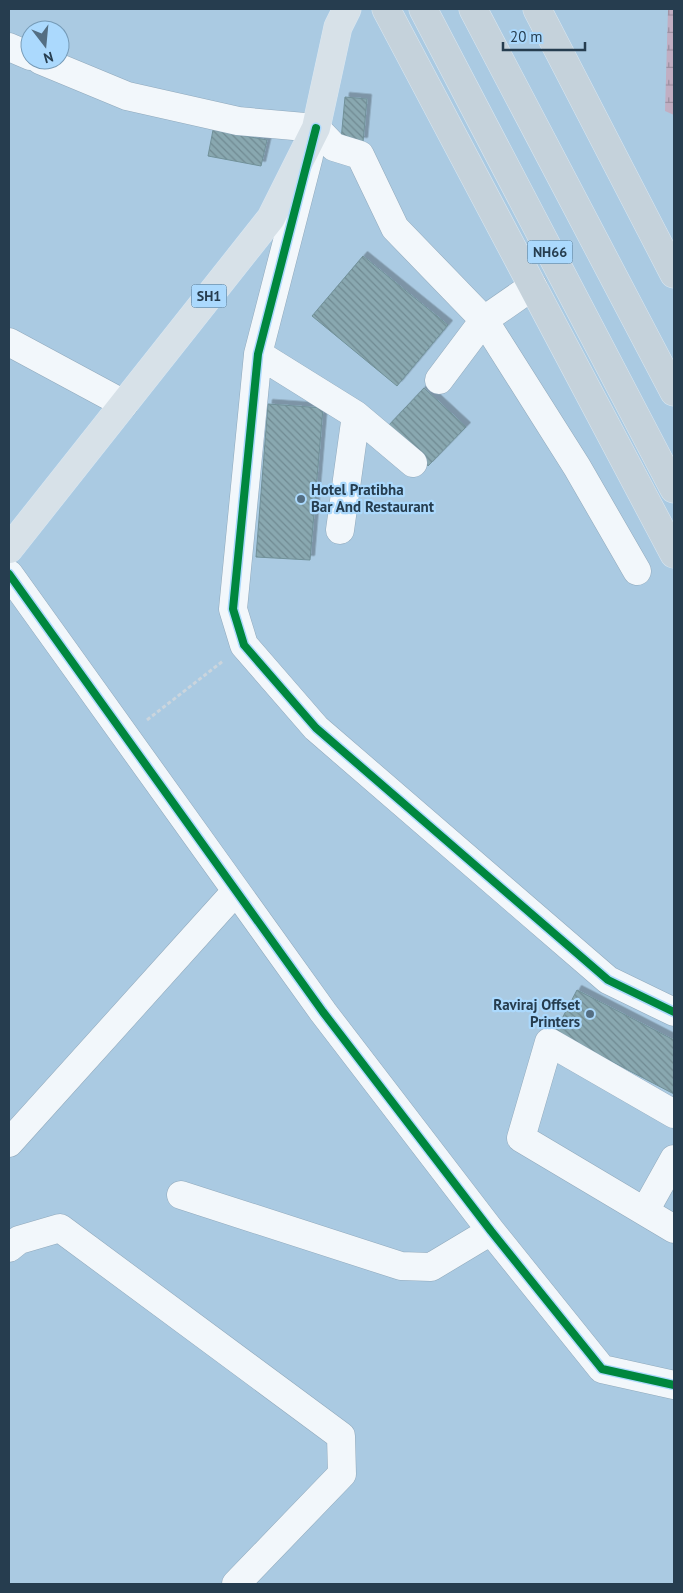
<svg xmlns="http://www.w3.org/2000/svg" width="683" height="1593" font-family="'PT Sans',sans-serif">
	<defs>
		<pattern id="wetland-marsh" width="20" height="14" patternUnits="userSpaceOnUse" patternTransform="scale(1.25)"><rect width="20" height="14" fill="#c1aec2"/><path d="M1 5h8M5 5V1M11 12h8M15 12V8" fill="none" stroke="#9d8fa0"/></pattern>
		<pattern id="building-back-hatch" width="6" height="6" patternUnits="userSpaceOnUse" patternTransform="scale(1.25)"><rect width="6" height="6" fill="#89a8b0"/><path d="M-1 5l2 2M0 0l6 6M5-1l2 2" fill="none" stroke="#708a92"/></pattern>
		<filter id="shadow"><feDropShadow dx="4.5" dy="-4.5" stdDeviation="0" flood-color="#0004"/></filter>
	</defs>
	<rect width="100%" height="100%" fill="#aacae2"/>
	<path fill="url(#wetland-marsh)" d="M 668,9 L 674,9 L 674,115 L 665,111 Z"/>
	<path fill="url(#building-back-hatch)" stroke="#719199" filter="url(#shadow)" d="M 345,97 L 367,99 L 363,142 L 341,140 Z
		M 213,130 L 267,140 L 261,166 L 208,156 Z
		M 363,256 L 448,325 L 397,386 L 312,316 Z
		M 424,388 L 466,427 L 428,466 L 387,427 Z
		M 268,404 L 323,408 L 310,560 L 256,557 Z
		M 577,990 L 674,1040 L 674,1094 L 555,1032 Z"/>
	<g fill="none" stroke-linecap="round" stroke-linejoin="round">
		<defs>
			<path id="minor" d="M 9,47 L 30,56
				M 40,60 L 127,96 L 238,121 L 316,128 L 334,147 L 360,155 L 395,228 L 484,320 L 577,467 L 637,571
				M 309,156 L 258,354 L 233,609 L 244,645 L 316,728 L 608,980 L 674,1012
				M 9,342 L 124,404
				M 258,354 L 356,415 L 340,530
				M 439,380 L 484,320 L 533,286
				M 356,415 L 413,463
				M 9,574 L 323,1012 L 491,1231 L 602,1369 L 674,1385
				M 674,1114 L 549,1042 L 521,1138 L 674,1229
				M 9,1143 L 236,891
				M 181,1195 L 401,1266 L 431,1267 L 491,1231
				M 645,1211 L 674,1159
				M 9,1248 L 19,1240 L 60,1228 L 341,1436 L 342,1474 L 236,1584"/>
			<path id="major" d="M 9,549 L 271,218 L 316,128 L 338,27 L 347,9"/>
			<path id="highway" d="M 386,9 L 674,554
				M 423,9 L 674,489
				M 473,9 L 674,392
				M 537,9 L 674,274"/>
		</defs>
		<use href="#minor" stroke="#90a9bc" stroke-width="29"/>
		<use href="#major" stroke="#d9e7f2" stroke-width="29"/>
		<use href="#highway" stroke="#d9e7f2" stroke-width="29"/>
		<path stroke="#cbd5dd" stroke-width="3" stroke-dasharray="4 2.5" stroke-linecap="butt" d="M 147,720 L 223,661"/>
		<use href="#minor" stroke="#f2f7fb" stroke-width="28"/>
		<use href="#major" stroke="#d7e1e8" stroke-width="28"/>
		<use href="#highway" stroke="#c5d2db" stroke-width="28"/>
		<defs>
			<path id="cycleway" d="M 316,128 L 258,354 L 233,609 L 244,645 L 316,728 L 608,980 L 674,1012
				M 9,574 L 323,1012 L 491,1231 L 602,1369 L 674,1385"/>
		</defs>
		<use href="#cycleway" stroke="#abd9fd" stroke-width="11"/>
		<use href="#cycleway" stroke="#00873e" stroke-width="8"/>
	</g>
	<g fill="#546e82" stroke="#abd9fd" stroke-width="2">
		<circle cx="301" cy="499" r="5"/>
		<circle cx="590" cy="1014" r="5"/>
	</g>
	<g text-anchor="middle" stroke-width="4.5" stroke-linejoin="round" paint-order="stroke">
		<g fill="#abd9fd" stroke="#4e6c83" stroke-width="1">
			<rect x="527.5" y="240.5" width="45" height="23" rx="4"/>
			<rect x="191.5" y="284.5" width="35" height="23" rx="4"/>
		</g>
		<g font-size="14" font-weight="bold" fill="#263d4f">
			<text x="550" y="257">NH66</text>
			<text x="209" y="301">SH1</text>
		</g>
		<g font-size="15" font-weight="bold" fill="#263d4f" stroke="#abd9fd" text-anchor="start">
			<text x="311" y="495">Hotel Pratibha<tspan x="311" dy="17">Bar And Restaurant</tspan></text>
			<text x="580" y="1010" text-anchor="end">Raviraj Offset<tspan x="580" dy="17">Printers</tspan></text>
		</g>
	</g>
	<rect width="683" height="1593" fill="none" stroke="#263d4f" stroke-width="20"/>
	<g transform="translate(45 45) rotate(164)"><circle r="24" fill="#abd9fd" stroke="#769bb7"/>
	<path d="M0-4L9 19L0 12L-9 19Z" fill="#546e82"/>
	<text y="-8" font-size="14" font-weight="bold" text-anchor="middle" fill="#263d4f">N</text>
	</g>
	<path d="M503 42v8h82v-8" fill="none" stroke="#263d4f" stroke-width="2.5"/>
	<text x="510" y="42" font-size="15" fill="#263d4f" stroke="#abd9fd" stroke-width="4" paint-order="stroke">20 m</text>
</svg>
